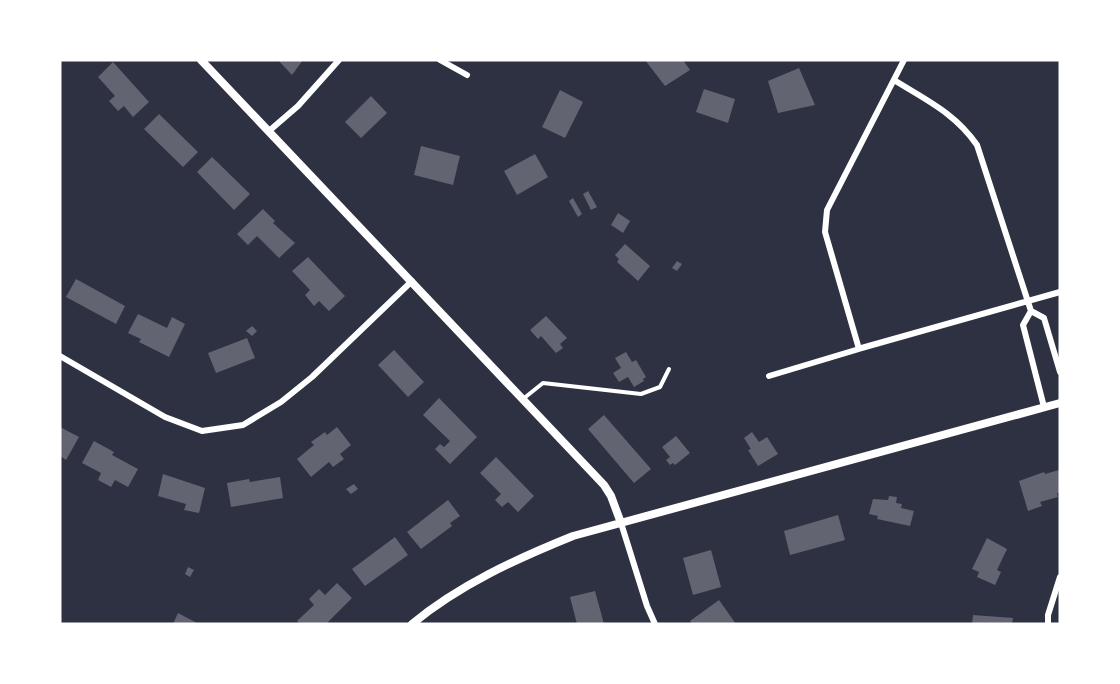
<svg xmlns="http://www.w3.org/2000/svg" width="1120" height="684" font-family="'Crimson Pro',serif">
	<rect width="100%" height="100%" fill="#2d3142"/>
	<path fill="#626471" d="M 278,60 L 303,60 L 292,75 Z
		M 645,60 L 683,60 L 690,70 L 665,86 Z
		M 113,62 L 149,102 L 133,117 L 124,106 L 118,111 L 109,101 L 115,96 L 98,77 Z
		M 799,68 L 815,105 L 778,113 L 768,81 Z
		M 704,89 L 735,99 L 728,123 L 696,112 Z
		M 560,90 L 583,102 L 565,138 L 542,127 Z
		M 371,96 L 387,113 L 361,138 L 345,122 Z
		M 159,114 L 198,152 L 183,167 L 144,129 Z
		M 421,146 L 460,156 L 453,185 L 414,175 Z
		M 535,154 L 548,177 L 517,195 L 504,171 Z
		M 212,157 L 250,194 L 234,210 L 197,172 Z
		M 588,191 L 597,207 L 591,210 L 583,194 Z
		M 573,198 L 582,214 L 578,217 L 569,201 Z
		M 263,209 L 275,221 L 273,223 L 295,243 L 279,258 L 257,236 L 248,245 L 237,234 Z
		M 618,213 L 630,221 L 623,233 L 611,225 Z
		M 625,244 L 650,266 L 638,281 L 617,262 L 619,259 L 615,255 Z
		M 308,257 L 345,296 L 329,311 L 319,301 L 314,306 L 305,295 L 310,290 L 292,271 Z
		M 677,261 L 682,264 L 677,271 L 672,268 Z
		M 76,279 L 125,306 L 116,324 L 66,297 Z
		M 138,314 L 167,328 L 172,317 L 185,324 L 169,357 L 139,342 L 141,339 L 128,333 Z
		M 546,316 L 567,338 L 560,344 L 563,348 L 556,353 L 541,336 L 538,339 L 530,330 Z
		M 252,326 L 257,331 L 252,336 L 246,331 Z
		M 247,338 L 255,358 L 216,373 L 208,353 Z
		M 394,350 L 424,382 L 408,397 L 378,365 Z
		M 626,352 L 632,362 L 636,360 L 646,377 L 643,379 L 644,381 L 634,387 L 628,377 L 619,382 L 613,373 L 621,368 L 615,358 Z
		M 439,398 L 477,437 L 450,464 L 435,449 L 440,444 L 444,447 L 450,441 L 423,415 Z
		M 604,415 L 651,469 L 634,483 L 588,429 Z
		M 60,427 L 79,437 L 66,460 L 60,456 Z
		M 337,427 L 351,445 L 340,454 L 344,459 L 333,467 L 329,462 L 311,477 L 297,459 L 314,445 L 311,442 L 325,432 L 327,435 Z
		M 752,432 L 759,442 L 767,437 L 778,454 L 758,466 L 748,450 L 751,449 L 744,438 Z
		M 676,436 L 690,453 L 675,465 L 673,463 L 670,465 L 666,460 L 670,457 L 662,447 Z
		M 94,441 L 114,452 L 112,455 L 138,469 L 128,487 L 115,480 L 111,487 L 98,480 L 101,473 L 82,463 Z
		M 496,457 L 534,496 L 518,512 L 508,502 L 502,507 L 495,500 L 501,494 L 480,473 Z
		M 1059,470 L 1060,493 L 1057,493 L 1058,497 L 1040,502 L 1042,506 L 1028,511 L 1019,481 L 1044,472 L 1045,474 Z
		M 163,474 L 205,488 L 199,513 L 184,510 L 186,504 L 158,496 Z
		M 280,477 L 283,498 L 231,507 L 227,483 L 249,479 L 250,482 Z
		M 354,484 L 358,489 L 351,494 L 346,489 Z
		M 889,496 L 897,497 L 896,503 L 902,504 L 901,508 L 914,511 L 910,526 L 877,519 L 878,516 L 869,514 L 873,499 L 888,500 Z
		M 448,500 L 460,516 L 450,523 L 452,526 L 421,549 L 407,532 Z
		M 838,515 L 845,540 L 790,555 L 784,531 Z
		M 395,537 L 408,555 L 365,586 L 352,569 Z
		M 987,538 L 1007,549 L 997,570 L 1001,572 L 995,585 L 977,577 L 979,572 L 972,569 Z
		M 711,550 L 721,587 L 693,595 L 683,558 Z
		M 188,567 L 194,570 L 190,577 L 185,574 Z
		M 337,583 L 352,598 L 326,624 L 300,624 L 297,621 L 314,605 L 309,599 L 319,589 L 325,595 Z
		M 595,591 L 604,624 L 577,624 L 570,597 Z
		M 719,600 L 736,624 L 692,624 L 690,621 Z
		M 178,613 L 199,624 L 173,624 Z
		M 973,615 L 1013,618 L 1012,624 L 972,624 Z"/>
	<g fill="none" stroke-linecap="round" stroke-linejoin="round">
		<path stroke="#fff" stroke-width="4" d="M 523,399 L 543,383 L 641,394 L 660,387 L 669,369"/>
		<path stroke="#fff" stroke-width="6" d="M 440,60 L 467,75
			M 894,80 C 926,100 955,113 977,145 L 1031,311
			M 269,131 L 298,106 L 339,60
			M 858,349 L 1060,292
			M 60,356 L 165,417 L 202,431 L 243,425 L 281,402 L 312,377 L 412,281
			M 769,376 L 859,349 L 825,232 L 827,210 L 904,60
			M 1044,407 L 1023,325 L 1031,311 L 1044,318 L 1060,372
			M 621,523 L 647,606 L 655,624
			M 1048,624 L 1048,615 L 1060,577"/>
		<path stroke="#fff" stroke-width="8" d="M 201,60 L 604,485 L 611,496 L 621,523
			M 412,624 C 459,585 516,559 573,536 L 1060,403"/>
	</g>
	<rect width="1120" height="684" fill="none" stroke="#ffffff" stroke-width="123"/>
</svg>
